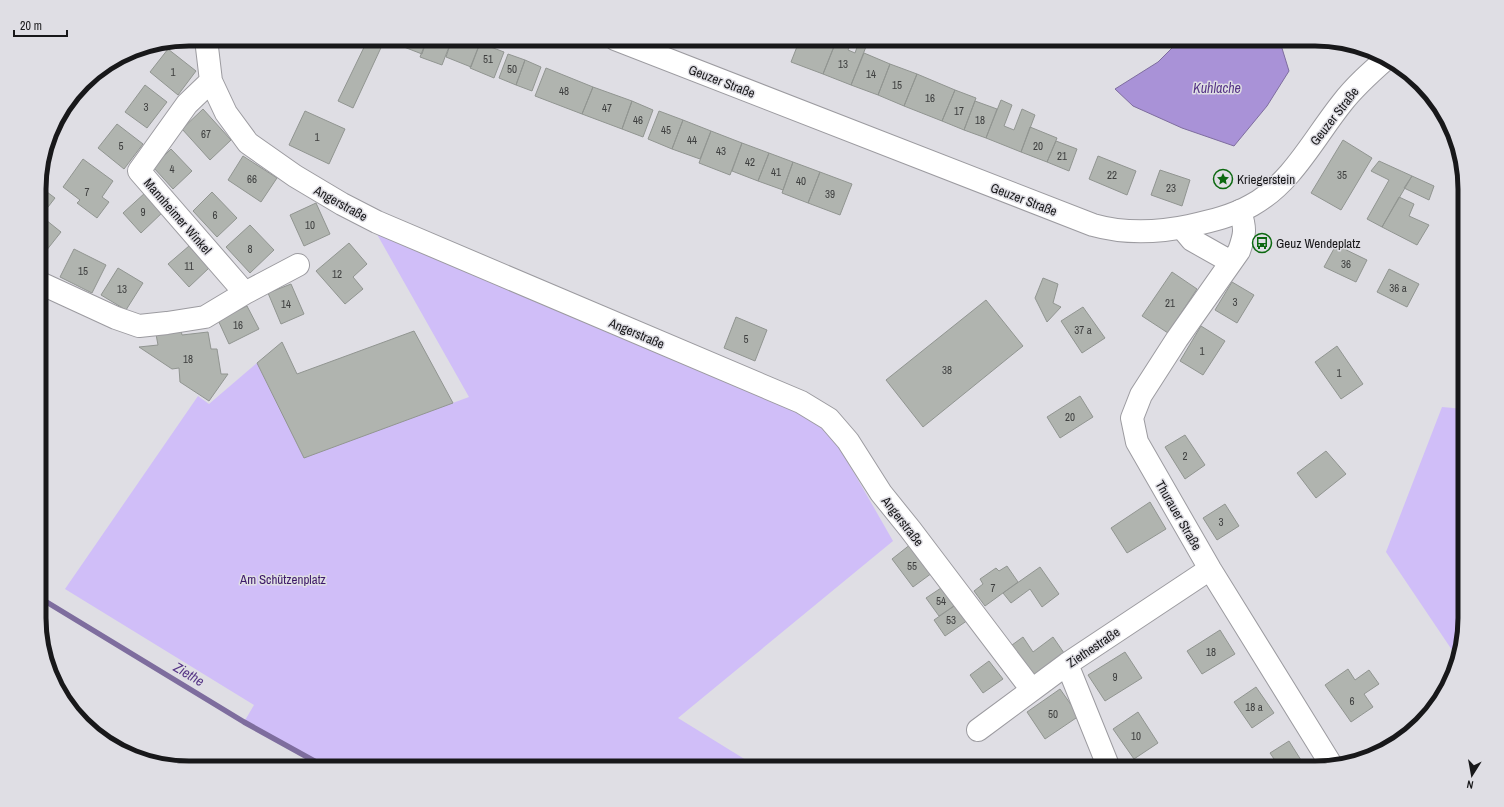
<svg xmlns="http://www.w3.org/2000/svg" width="1504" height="807" font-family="'Archivo Narrow',sans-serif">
	<rect width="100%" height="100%" fill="#dfdee4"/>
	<path fill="#d0bef8" d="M 374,229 L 825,422 L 893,541 L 678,718 L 759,768 L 327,768 L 244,722 L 254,705 L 65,589 L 198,396 L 209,404 L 257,363 L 304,458 L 469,397 Z
		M 1442,407 L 1464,409 L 1465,618 L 1456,656 L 1386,552 Z"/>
	<path fill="#a992d7" stroke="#7e6d9e" d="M 1181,39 L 1272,39 L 1281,45 L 1289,71 L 1267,106 L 1234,146 L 1182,128 L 1133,106 L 1115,89 L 1158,62 Z"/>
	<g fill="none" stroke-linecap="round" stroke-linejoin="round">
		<path stroke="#7e6d9e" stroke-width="5.5" d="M 40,598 L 244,722 L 327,768"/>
	</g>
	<path fill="#b0b4af" stroke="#919591" d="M 368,39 L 385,39 L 353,108 L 338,101 Z
		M 392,39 L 427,39 L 422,54 L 391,42 Z
		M 427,39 L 452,39 L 442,65 L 420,57 Z
		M 452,39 L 471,39 L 480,43 L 471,67 L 446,57 Z
		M 800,39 L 818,39 L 825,41 L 826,39 L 837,39 L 823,74 L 791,62 Z
		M 837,39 L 852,39 L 848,50 L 855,53 L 860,39 L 869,39 L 851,85 L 823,74 Z
		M 480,43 L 504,52 L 494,78 L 470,68 Z
		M 168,49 L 196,71 L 178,95 L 150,72 Z
		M 864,53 L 890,64 L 878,95 L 851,85 Z
		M 508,54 L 525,60 L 516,85 L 499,78 Z
		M 525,60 L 541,67 L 532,91 L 516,85 Z
		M 890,64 L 917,74 L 904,106 L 878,95 Z
		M 546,68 L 593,87 L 582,114 L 535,96 Z
		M 917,74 L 955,90 L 942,121 L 904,106 Z
		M 145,85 L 167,102 L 147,128 L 125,112 Z
		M 593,87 L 632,101 L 622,129 L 582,114 Z
		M 955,90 L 976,98 L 964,130 L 942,121 Z
		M 1001,100 L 1012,105 L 1004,126 L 1014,130 L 1022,109 L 1035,115 L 1021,152 L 986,138 Z
		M 632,101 L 653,110 L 643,137 L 622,129 Z
		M 975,101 L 997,109 L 986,138 L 964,130 Z
		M 203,109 L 231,140 L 210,160 L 182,129 Z
		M 305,111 L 345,129 L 329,164 L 289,145 Z
		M 659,111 L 683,120 L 672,149 L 648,139 Z
		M 683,120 L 711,131 L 700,159 L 672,149 Z
		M 117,124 L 143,144 L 124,169 L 98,148 Z
		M 1030,127 L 1057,138 L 1047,162 L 1021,152 Z
		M 711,131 L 742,143 L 730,175 L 699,163 Z
		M 1343,140 L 1372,158 L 1341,210 L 1311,193 Z
		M 1056,141 L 1077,149 L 1069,171 L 1047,162 Z
		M 742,143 L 769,153 L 758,181 L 732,171 Z
		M 171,149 L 192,171 L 173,189 L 153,167 Z
		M 769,153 L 793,162 L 783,190 L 758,181 Z
		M 243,156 L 277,178 L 261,202 L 228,180 Z
		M 1098,156 L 1136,171 L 1127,195 L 1089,179 Z
		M 83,159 L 113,181 L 102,197 L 109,202 L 97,218 L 77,203 L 80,200 L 63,187 Z
		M 1379,161 L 1412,176 L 1382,227 L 1367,219 L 1389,180 L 1371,171 Z
		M 793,162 L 820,172 L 808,203 L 782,193 Z
		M 1160,170 L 1190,180 L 1182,206 L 1151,195 Z
		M 820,172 L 852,184 L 840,215 L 808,203 Z
		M 1412,176 L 1434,186 L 1429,200 L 1404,188 Z
		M 39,186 L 55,198 L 41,216 L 61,232 L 42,256 L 40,255 Z
		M 146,192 L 164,211 L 141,233 L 123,213 Z
		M 212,192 L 237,218 L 217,237 L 193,211 Z
		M 1399,197 L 1414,204 L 1409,216 L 1429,225 L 1417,245 L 1382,227 Z
		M 316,203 L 330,234 L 304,246 L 290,215 Z
		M 250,225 L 274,250 L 250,273 L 226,247 Z
		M 349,243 L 367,264 L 353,277 L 363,289 L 345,304 L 316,271 Z
		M 1336,245 L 1367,260 L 1356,282 L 1324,267 Z
		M 189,246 L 209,268 L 189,287 L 168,264 Z
		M 74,249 L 106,265 L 92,293 L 60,277 Z
		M 118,268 L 143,283 L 126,310 L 101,295 Z
		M 1389,269 L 1419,284 L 1407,307 L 1377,292 Z
		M 1172,272 L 1197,289 L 1168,333 L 1142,316 Z
		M 1043,278 L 1058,284 L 1053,303 L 1061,307 L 1047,322 L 1035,298 Z
		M 1232,282 L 1254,295 L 1237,323 L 1215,310 Z
		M 291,284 L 304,314 L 281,324 L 268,293 Z
		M 986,300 L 1023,346 L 923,427 L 886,380 Z
		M 247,306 L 259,329 L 229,344 L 218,320 Z
		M 1083,307 L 1105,338 L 1082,353 L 1061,321 Z
		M 736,317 L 767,330 L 755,361 L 724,348 Z
		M 180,326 L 182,335 L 208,332 L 211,349 L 217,349 L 221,374 L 228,374 L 209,401 L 180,382 L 179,368 L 172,369 L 139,347 L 158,345 L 155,329 Z
		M 1201,326 L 1225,341 L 1203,375 L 1180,361 Z
		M 414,331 L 453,403 L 304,458 L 257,363 L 282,342 L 297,374 Z
		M 1337,346 L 1363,384 L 1341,399 L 1315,362 Z
		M 1080,396 L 1093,417 L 1060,438 L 1047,417 Z
		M 1185,435 L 1205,465 L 1185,479 L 1165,447 Z
		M 1326,451 L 1346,474 L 1316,498 L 1297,473 Z
		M 1150,502 L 1166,529 L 1127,553 L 1111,528 Z
		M 1225,504 L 1239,526 L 1217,540 L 1203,518 Z
		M 911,544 L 932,573 L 913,587 L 892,559 Z
		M 1007,566 L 1018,582 L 985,606 L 974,591 L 983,584 L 980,579 L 996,568 L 999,571 Z
		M 1040,567 L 1059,594 L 1042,607 L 1030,589 L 1011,603 L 1003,593 Z
		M 944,586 L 957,604 L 939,616 L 926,598 Z
		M 957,604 L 968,620 L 945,636 L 934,620 Z
		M 1220,630 L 1235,654 L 1202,674 L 1187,651 Z
		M 1023,637 L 1033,652 L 1053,637 L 1064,653 L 1034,675 L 1012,645 Z
		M 1125,652 L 1142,678 L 1105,701 L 1088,675 Z
		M 989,661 L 1003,679 L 983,693 L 970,675 Z
		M 1348,669 L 1355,680 L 1369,670 L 1379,684 L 1364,694 L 1373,707 L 1351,722 L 1325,685 Z
		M 1256,687 L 1274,713 L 1252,728 L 1234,702 Z
		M 1060,689 L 1079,716 L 1045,739 L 1027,712 Z
		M 1138,712 L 1158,743 L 1134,759 L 1113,729 Z
		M 1395,739 L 1398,743 L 1375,754 L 1374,753 Z
		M 1289,741 L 1306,768 L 1280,768 L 1270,753 Z"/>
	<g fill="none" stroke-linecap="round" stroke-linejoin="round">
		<defs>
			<path id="minor" d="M 206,39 L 211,81 L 226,113 L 248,143 L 295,176 L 342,204 L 377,222 L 801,402 L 829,419 L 848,441 L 881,493 L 910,529 L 1032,690
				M 211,81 L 187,104 L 139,171 L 245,293 L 298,265
				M 1240,211 C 1246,229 1245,234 1239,251 L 1177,339 L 1141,395 L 1132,418 L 1137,442 L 1210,569 L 1332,766
				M 1182,228 L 1192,240 L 1231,262
				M 40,283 L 116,318 L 139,326 L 167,323 L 205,317 L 245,293
				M 1067,664 L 1109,768
				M 978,730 L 1067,664 L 1210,569"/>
			<path id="major" d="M 615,39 L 1093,225 C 1125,234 1156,233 1189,226 C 1211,221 1233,216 1252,205 C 1292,183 1314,138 1342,103 C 1355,86 1371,72 1387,58"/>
		</defs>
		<use href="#minor" stroke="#9c9ba0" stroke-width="24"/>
		<use href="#major" stroke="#9c9ba0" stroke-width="24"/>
		<use href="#minor" stroke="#fff" stroke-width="22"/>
		<use href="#major" stroke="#fff" stroke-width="22"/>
	</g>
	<defs>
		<symbol id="sight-ring" viewBox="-11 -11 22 22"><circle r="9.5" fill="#dfdee4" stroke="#0c6810" stroke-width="1.5"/><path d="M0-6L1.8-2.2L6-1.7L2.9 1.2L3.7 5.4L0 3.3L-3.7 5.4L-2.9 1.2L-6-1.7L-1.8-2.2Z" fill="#0c6810"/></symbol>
		<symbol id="bus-ring" viewBox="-11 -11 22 22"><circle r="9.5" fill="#dfdee4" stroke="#0c6810" stroke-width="1.5"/><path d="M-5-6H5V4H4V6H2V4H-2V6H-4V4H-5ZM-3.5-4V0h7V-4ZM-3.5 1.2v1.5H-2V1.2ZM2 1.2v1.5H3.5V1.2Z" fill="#0c6810"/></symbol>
	</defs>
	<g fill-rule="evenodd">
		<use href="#sight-ring" x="1212" y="168" width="22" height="22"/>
		<use href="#bus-ring" x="1251" y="232" width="22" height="22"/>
	</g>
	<g text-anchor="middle" stroke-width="3" stroke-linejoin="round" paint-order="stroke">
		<g font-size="11" fill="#3e3f3f">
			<text x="488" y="63">51</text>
			<text x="843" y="68">13</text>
			<text x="512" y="73">50</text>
			<text x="173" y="76">1</text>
			<text x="871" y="78">14</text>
			<text x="897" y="89">15</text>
			<text x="564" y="95">48</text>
			<text x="930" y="102">16</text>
			<text x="146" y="111">3</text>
			<text x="607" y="112">47</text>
			<text x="959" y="115">17</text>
			<text x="638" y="124">46</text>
			<text x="980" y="124">18</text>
			<text x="666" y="134">45</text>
			<text x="206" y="138">67</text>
			<text x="317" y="141">1</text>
			<text x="692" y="144">44</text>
			<text x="121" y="150">5</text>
			<text x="1038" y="150">20</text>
			<text x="721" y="155">43</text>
			<text x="1062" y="160">21</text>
			<text x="750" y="166">42</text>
			<text x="172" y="173">4</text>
			<text x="776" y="176">41</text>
			<text x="1112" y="179">22</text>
			<text x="1342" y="179">35</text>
			<text x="252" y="183">66</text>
			<text x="801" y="185">40</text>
			<text x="1171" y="192">23</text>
			<text x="87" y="196">7</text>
			<text x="830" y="198">39</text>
			<text x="143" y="216">9</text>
			<text x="215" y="219">6</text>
			<text x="310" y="229">10</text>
			<text x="250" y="253">8</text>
			<text x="1346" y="268">36</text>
			<text x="189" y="270">11</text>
			<text x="83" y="275">15</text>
			<text x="337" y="278">12</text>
			<text x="1398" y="292">36 a</text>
			<text x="122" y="293">13</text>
			<text x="1235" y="306">3</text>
			<text x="1170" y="307">21</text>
			<text x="286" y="308">14</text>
			<text x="238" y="329">16</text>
			<text x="1083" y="334">37 a</text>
			<text x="746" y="343">5</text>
			<text x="1202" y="355">1</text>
			<text x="188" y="363">18</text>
			<text x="947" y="374">38</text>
			<text x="1339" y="377">1</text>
			<text x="1070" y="421">20</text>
			<text x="1185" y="460">2</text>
			<text x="1221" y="526">3</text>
			<text x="912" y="570">55</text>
			<text x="993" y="592">7</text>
			<text x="941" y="605">54</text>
			<text x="951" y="624">53</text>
			<text x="1211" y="656">18</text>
			<text x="1115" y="681">9</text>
			<text x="1352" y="705">6</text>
			<text x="1254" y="711">18 a</text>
			<text x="1053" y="718">50</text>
			<text x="1136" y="740">10</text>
		</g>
		<g font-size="13" fill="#18181a" stroke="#dfdee4">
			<text transform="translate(722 81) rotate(21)" y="5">Geuzer Straße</text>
			<text transform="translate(1334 116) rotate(-52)" y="5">Geuzer Straße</text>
			<text transform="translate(1024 199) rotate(21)" y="5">Geuzer Straße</text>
			<text transform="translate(341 203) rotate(29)" y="5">Angerstraße</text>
			<text transform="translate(178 216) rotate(49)" y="5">Mannheimer Winkel</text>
			<text transform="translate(637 333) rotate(23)" y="5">Angerstraße</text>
			<text transform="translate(1179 515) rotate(60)" y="5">Thurauer Straße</text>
			<text transform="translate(903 521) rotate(52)" y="5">Angerstraße</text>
			<text transform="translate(1093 647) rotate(-34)" y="5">Ziethestraße</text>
		</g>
		<g font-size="13" fill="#18181a" stroke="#dfdee4" text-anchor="start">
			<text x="1237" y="184">Kriegerstein</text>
			<text x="1276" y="248">Geuz Wendeplatz</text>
		</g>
		<g font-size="13" fill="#3c1868" stroke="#dfdee4">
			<text x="283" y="584">Am Schützenplatz</text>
		</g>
		<g font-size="14" font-style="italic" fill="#553485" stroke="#dfdee4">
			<text x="1217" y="93">Kuhlache</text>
			<text transform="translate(189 674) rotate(31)" y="5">Ziethe</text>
		</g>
	</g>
	<path d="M0 0H1504V807H0ZM189 46H1315A143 143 0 0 1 1458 189V618A143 143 0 0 1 1315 761H189A143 143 0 0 1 46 618V189A143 143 0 0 1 189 46Z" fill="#dfdee4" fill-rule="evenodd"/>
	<path fill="none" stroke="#18181a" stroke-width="5" d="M189 46H1315A143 143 0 0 1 1458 189V618A143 143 0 0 1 1315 761H189A143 143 0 0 1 46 618V189A143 143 0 0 1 189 46Z"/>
	<g transform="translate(1472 775) rotate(191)" stroke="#dfdee4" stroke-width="3" paint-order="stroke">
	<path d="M0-3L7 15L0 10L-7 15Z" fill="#18181a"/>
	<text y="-6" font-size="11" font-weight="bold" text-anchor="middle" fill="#18181a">N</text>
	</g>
	<path d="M14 30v6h53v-6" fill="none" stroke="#18181a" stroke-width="2"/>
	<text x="20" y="30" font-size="12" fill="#18181a" stroke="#dfdee4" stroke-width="3" paint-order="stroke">20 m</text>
</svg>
